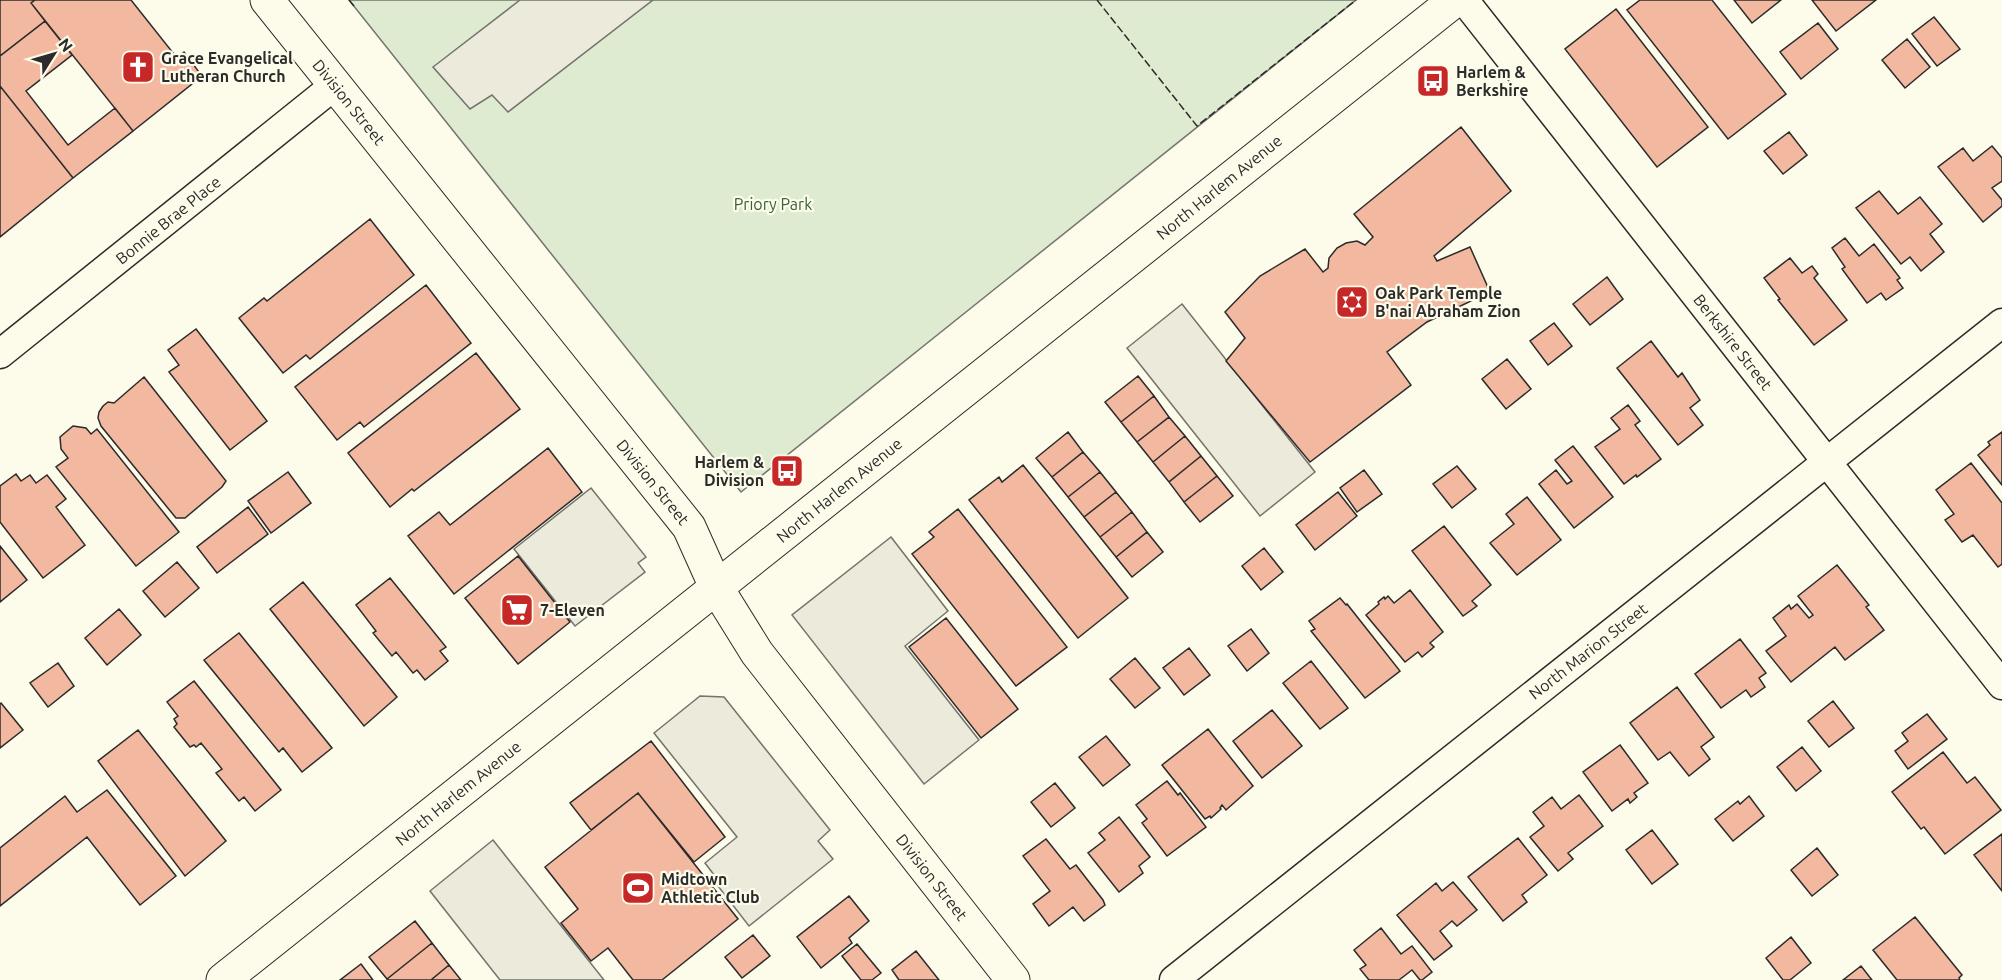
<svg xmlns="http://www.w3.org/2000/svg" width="2002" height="980" font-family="Ubuntu,sans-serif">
	<rect width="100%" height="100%" fill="#fdfbea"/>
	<path fill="#deebd1" stroke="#74746e" stroke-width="1.5" d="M 349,0 L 1356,0 L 741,492 Z"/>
	<path fill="#eceadb" stroke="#74746e" stroke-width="1.5" d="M 520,0 L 653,0 L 508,112 L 492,95 L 470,109 L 433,67 Z
		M 1182,304 L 1315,472 L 1260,516 L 1127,348 Z
		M 591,488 L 646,557 L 638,563 L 645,572 L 575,626 L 514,549 Z
		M 891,537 L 948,611 L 905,646 L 979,740 L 924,784 L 792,615 Z
		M 700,696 L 724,697 L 830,830 L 818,841 L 833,859 L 749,926 L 718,886 L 718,880 L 705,863 L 737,837 L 654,733 Z
		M 493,840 L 604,980 L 500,980 L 430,891 Z"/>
	<path fill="#f2b8a0" stroke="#2b2b2b" stroke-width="1.5" d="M 0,0 L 35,0 L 31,3 L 45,21 L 0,56 Z
		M 35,0 L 131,0 L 177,58 L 184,52 L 202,76 L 133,131 L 31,3 Z
		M 1640,0 L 1712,0 L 1786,94 L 1728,139 L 1627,10 Z
		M 1734,0 L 1781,0 L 1752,23 Z
		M 1812,0 L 1876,0 L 1836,31 Z
		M 1616,9 L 1708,127 L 1657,167 L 1565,49 Z
		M 1934,17 L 1960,49 L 1937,66 L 1912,34 Z
		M 45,21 L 72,55 L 26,91 L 68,145 L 115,108 L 133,131 L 73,178 L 0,86 L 0,56 Z
		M 1818,23 L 1838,49 L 1801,79 L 1780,52 Z
		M 1907,39 L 1930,67 L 1905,88 L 1882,60 Z
		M 0,86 L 73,178 L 0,237 Z
		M 1461,127 L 1511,191 L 1434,256 L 1437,261 L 1470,247 L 1490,292 L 1427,322 L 1387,352 L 1411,385 L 1310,462 L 1226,361 L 1245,338 L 1225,312 L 1260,276 L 1305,249 L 1323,272 L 1328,268 L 1329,258 L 1337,248 L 1346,243 L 1357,241 L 1365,245 L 1373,237 L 1354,214 Z
		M 1789,132 L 1807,155 L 1783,174 L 1764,151 Z
		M 1992,146 L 2002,158 L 2002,181 L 1992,188 L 2002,200 L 2002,206 L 1983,222 L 1938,167 L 1963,148 L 1973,161 Z
		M 1879,191 L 1898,214 L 1920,197 L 1942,224 L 1930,234 L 1944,252 L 1921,271 L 1910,257 L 1901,264 L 1856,208 Z
		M 370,219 L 414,275 L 310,359 L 306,355 L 283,373 L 239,318 L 264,298 L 267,301 Z
		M 1845,238 L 1859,256 L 1874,244 L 1900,278 L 1897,280 L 1903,288 L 1886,300 L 1881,293 L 1867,303 L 1842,269 L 1845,267 L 1832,248 Z
		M 1790,258 L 1802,273 L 1812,266 L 1818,274 L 1814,278 L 1847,320 L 1814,345 L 1778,300 L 1780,299 L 1764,278 Z
		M 1607,277 L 1623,299 L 1590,325 L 1573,304 Z
		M 426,285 L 471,343 L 364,427 L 360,422 L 337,440 L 295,387 Z
		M 1554,323 L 1572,346 L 1548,365 L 1530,341 Z
		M 196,329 L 267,421 L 230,450 L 169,372 L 179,365 L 168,350 Z
		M 1651,341 L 1678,377 L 1682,373 L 1700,400 L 1690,408 L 1703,425 L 1678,445 L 1617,368 Z
		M 476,353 L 520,409 L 414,491 L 412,489 L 390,507 L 348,453 Z
		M 1507,359 L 1531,389 L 1506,409 L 1482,379 Z
		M 1138,376 L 1154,396 L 1121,422 L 1105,402 Z
		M 144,377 L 226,481 L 222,487 L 185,518 L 176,518 L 101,426 L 98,418 L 99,412 L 103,406 L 108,402 L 114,403 Z
		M 1154,396 L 1169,417 L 1137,442 L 1121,422 Z
		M 1628,405 L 1640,421 L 1635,425 L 1661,459 L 1637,477 L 1636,475 L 1624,484 L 1595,447 L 1620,429 L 1611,418 Z
		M 1169,417 L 1185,436 L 1153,462 L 1137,442 Z
		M 73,426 L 86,428 L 91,434 L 97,429 L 179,532 L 136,566 L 56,467 L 68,458 L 61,449 L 60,437 Z
		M 1068,432 L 1083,452 L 1052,477 L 1036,458 Z
		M 2002,432 L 2002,485 L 1978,455 L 1990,445 L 1988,442 Z
		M 1185,436 L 1201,456 L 1169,482 L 1153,462 Z
		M 1573,446 L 1613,497 L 1574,528 L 1539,484 L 1556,470 L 1567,484 L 1572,481 L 1555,460 Z
		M 548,448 L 582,492 L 454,594 L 408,536 L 439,512 L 450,525 Z
		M 1083,452 L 1100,472 L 1068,497 L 1052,477 Z
		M 1201,456 L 1217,476 L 1184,502 L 1169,482 Z
		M 1971,463 L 2002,503 L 2002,564 L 1998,567 L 1973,535 L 1962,542 L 1945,520 L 1954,514 L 1936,490 Z
		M 1023,465 L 1128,598 L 1078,638 L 969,500 L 999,477 L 1002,482 Z
		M 1457,466 L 1476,489 L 1452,508 L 1433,484 Z
		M 1364,470 L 1382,494 L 1357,512 L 1340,488 Z
		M 288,472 L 311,503 L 271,533 L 248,501 Z
		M 1100,472 L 1116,492 L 1084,517 L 1068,497 Z
		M 16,474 L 21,481 L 30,475 L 36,483 L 47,475 L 66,499 L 56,507 L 85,545 L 43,578 L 0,522 L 0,486 Z
		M 1217,476 L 1233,496 L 1200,522 L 1184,502 Z
		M 1116,492 L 1132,512 L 1100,537 L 1084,517 Z
		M 1338,492 L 1357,516 L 1315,550 L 1296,525 Z
		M 1527,497 L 1561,540 L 1517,575 L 1490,543 L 1514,524 L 1506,514 Z
		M 248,507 L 268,534 L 217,573 L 197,547 Z
		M 958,509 L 1067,647 L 1016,686 L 912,554 L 934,537 L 929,532 Z
		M 1132,512 L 1147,532 L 1116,557 L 1100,537 Z
		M 1444,526 L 1491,585 L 1472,601 L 1477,606 L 1463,616 L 1412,551 Z
		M 1147,532 L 1163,552 L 1132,577 L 1116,557 Z
		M 0,546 L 27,580 L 0,602 Z
		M 1264,548 L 1283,572 L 1261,590 L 1242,566 Z
		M 518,556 L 570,622 L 518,664 L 465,598 Z
		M 177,562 L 199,588 L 165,617 L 143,591 Z
		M 1837,565 L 1869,605 L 1866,607 L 1884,630 L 1845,660 L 1835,647 L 1791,682 L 1766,651 L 1786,636 L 1773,618 L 1789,605 L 1791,609 L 1797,604 L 1809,618 L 1813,615 L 1798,596 Z
		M 390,578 L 446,647 L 440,651 L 448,661 L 425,680 L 417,670 L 413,673 L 396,652 L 392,656 L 373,633 L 376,631 L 356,605 Z
		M 303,582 L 397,697 L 364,726 L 270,609 Z
		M 1410,590 L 1443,632 L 1430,643 L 1434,647 L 1422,657 L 1418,652 L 1405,662 L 1366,615 L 1379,604 L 1378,602 L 1384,597 L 1385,599 L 1388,596 L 1394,603 Z
		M 1340,598 L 1346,605 L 1347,604 L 1400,671 L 1365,698 L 1311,631 L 1315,629 L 1309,621 Z
		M 119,609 L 141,635 L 107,665 L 85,638 Z
		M 946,618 L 1018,709 L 981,738 L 909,647 Z
		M 1251,629 L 1269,653 L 1247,671 L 1228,646 Z
		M 239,633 L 332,748 L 302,772 L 283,748 L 279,752 L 204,660 Z
		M 1740,639 L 1766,673 L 1759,678 L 1765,687 L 1751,697 L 1746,690 L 1721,708 L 1695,674 Z
		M 1189,648 L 1210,675 L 1184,695 L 1163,668 Z
		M 1135,658 L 1160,688 L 1135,708 L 1110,679 Z
		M 1311,661 L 1348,708 L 1320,729 L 1283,683 Z
		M 58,663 L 74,686 L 48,707 L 30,683 Z
		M 194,681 L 281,790 L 255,811 L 244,797 L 239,801 L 216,773 L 222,769 L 201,743 L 196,747 L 194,745 L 190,747 L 174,727 L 177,724 L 174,719 L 178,716 L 167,702 Z
		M 1677,687 L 1714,737 L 1701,747 L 1710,759 L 1689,776 L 1670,752 L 1658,760 L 1630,723 Z
		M 1833,701 L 1854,728 L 1829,747 L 1808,721 Z
		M 1,703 L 23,730 L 0,748 L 0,704 Z
		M 1272,710 L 1302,746 L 1262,778 L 1233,741 Z
		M 1927,714 L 1947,739 L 1908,769 L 1895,751 L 1908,741 L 1902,733 Z
		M 1208,729 L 1253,786 L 1226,810 L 1222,805 L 1220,808 L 1221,809 L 1211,818 L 1210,816 L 1205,819 L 1162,765 Z
		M 138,730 L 226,841 L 185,876 L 98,761 Z
		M 1106,736 L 1130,765 L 1103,786 L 1079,757 Z
		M 651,741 L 725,837 L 694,862 L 638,793 L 591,830 L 570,803 Z
		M 1620,745 L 1648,783 L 1634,793 L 1637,797 L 1630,803 L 1628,799 L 1612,811 L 1583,772 Z
		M 1802,747 L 1821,771 L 1796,791 L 1777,767 Z
		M 1943,752 L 1967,783 L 1975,777 L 2001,810 L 1945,854 L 1924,827 L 1921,829 L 1892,792 Z
		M 1167,781 L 1178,795 L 1180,793 L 1206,827 L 1167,856 L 1142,823 L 1147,819 L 1136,805 Z
		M 1055,783 L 1075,808 L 1051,827 L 1031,802 Z
		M 107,790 L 176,876 L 140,905 L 87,837 L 0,906 L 0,848 L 65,796 L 77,812 Z
		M 638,793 L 738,919 L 662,980 L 633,980 L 608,948 L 591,961 L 561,923 L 578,909 L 545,867 Z
		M 1579,795 L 1603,826 L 1568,853 L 1573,859 L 1558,871 L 1530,837 L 1544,826 L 1533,812 L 1552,797 L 1561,809 Z
		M 1749,796 L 1764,816 L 1733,841 L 1715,819 L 1738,801 L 1740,804 Z
		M 1119,817 L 1150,857 L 1139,866 L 1143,873 L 1119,892 L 1088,853 L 1105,840 L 1099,833 Z
		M 1652,830 L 1678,864 L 1652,884 L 1626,850 Z
		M 2002,834 L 2002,891 L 1974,855 Z
		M 1518,838 L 1547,875 L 1522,895 L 1527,902 L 1503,921 L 1468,877 Z
		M 1046,839 L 1070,869 L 1076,865 L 1103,900 L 1105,905 L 1084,921 L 1073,907 L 1049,926 L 1033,904 L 1050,891 L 1023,856 Z
		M 1817,848 L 1838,875 L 1812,896 L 1791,870 Z
		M 1453,882 L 1477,910 L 1457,926 L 1452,921 L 1440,931 L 1452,946 L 1434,960 L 1397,915 L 1436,883 L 1442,891 Z
		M 849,896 L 869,921 L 849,938 L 852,943 L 821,968 L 797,937 Z
		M 1915,917 L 1962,975 L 1959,978 L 1960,980 L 1897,980 L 1873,950 Z
		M 415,921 L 432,943 L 387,979 L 369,957 Z
		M 1381,928 L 1401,954 L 1412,946 L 1432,972 L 1422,980 L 1420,980 L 1412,970 L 1399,980 L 1369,980 L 1360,969 L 1366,965 L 1354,950 Z
		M 753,935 L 770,956 L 742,978 L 725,957 Z
		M 1791,937 L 1811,963 L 1790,980 L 1783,980 L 1766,958 Z
		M 432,943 L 449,965 L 431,980 L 387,980 L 387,979 Z
		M 857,944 L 881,973 L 872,980 L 861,980 L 842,956 Z
		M 916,951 L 939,980 L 899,980 L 892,970 Z
		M 361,964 L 373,980 L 340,980 Z
		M 449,965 L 461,980 L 431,980 Z
		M 1861,966 L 1872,980 L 1843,980 Z"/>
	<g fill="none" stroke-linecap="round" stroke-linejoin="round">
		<defs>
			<path id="street" d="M 1464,0 L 2002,685
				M 0,354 L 335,85
				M 1174,980 L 2002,323"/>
			<path id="secondary" d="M 267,0 L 689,527 L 716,587 L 757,653 L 1013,980"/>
			<path id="primary" d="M 223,980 L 1455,0"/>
		</defs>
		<use href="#street" stroke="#2b2b2b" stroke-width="31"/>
		<use href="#secondary" stroke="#2b2b2b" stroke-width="35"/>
		<use href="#primary" stroke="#2b2b2b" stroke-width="35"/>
		<use href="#street" stroke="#fdfbea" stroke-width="28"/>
		<use href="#secondary" stroke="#fdfbea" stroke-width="33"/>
		<use href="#primary" stroke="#fdfbea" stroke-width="33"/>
		<path stroke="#2b2b2b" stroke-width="1.5" stroke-dasharray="8 3" stroke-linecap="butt" d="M 349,0 L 354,6
			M 1097,0 L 1197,126 L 1356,0"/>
	</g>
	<defs>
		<symbol id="church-square" viewBox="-11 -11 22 22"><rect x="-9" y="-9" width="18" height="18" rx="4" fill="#c62828" stroke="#fdfbea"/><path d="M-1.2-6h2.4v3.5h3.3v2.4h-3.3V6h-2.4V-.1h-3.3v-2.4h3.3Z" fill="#fff"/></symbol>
		<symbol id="bus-square" viewBox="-11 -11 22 22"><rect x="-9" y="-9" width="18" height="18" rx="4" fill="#c62828" stroke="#fdfbea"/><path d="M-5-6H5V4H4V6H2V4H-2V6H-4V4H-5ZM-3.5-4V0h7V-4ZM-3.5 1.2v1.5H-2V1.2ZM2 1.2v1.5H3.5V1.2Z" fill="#fff"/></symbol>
		<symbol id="synagogue-square" viewBox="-11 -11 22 22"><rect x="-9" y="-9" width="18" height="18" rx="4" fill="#c62828" stroke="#fdfbea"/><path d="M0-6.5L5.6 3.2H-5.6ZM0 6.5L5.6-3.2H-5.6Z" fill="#fff"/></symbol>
		<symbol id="supermarket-square" viewBox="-11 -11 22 22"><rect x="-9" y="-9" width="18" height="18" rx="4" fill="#c62828" stroke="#fdfbea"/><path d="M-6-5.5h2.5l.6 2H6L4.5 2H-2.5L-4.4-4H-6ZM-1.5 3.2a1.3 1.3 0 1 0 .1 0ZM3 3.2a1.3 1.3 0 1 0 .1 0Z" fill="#fff"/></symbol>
		<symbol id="stadium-square" viewBox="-11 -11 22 22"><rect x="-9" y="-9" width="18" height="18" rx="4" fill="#c62828" stroke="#fdfbea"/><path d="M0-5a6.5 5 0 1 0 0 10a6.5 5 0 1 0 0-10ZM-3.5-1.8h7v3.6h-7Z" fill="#fff"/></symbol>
	</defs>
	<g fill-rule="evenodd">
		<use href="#church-square" x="119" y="48" width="38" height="38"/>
		<use href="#bus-square" x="1414" y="62" width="38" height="38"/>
		<use href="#synagogue-square" x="1333" y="283" width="38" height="38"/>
		<use href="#bus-square" x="768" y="452" width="38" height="38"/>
		<use href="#supermarket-square" x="498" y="591" width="38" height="38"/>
		<use href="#stadium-square" x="619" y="869" width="38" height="38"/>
	</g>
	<g text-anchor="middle" stroke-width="4.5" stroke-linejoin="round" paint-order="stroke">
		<g font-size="16" font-weight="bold" fill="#2b2b2b" stroke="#fdfbea" text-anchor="start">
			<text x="161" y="64">Grace Evangelical<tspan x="161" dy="18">Lutheran Church</tspan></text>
			<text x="1456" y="78">Harlem &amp;<tspan x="1456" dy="18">Berkshire</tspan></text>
			<text x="1375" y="299">Oak Park Temple<tspan x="1375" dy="18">B'nai Abraham Zion</tspan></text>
			<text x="764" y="468" text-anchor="end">Harlem &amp;<tspan x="764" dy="18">Division</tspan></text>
			<text x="540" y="616">7-Eleven</text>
			<text x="661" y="885">Midtown<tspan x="661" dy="18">Athletic Club</tspan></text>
		</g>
		<g font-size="16" fill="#2b2b2b" stroke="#fdfbea">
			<text transform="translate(349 102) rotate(51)" y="6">Division Street</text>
			<text transform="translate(1219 187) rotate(-39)" y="6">North Harlem Avenue</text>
			<text transform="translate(168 220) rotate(-39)" y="6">Bonnie Brae Place</text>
			<text transform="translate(1733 342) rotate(52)" y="6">Berkshire Street</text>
			<text transform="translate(653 482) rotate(51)" y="6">Division Street</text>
			<text transform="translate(839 490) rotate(-39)" y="6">North Harlem Avenue</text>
			<text transform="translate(1588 651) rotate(-38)" y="6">North Marion Street</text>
			<text transform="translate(458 793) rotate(-39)" y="6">North Harlem Avenue</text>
			<text transform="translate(932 877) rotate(52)" y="6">Division Street</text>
		</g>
		<g font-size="16" fill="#34623c" stroke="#fdfbea">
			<text x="773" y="210">Priory Park</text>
		</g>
	</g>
	<g transform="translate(54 54) rotate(53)" stroke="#fdfbea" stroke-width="4.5" paint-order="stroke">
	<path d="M0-4.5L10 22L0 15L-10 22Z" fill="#2b2b2b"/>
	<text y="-9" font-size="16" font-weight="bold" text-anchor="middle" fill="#2b2b2b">N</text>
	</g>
</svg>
